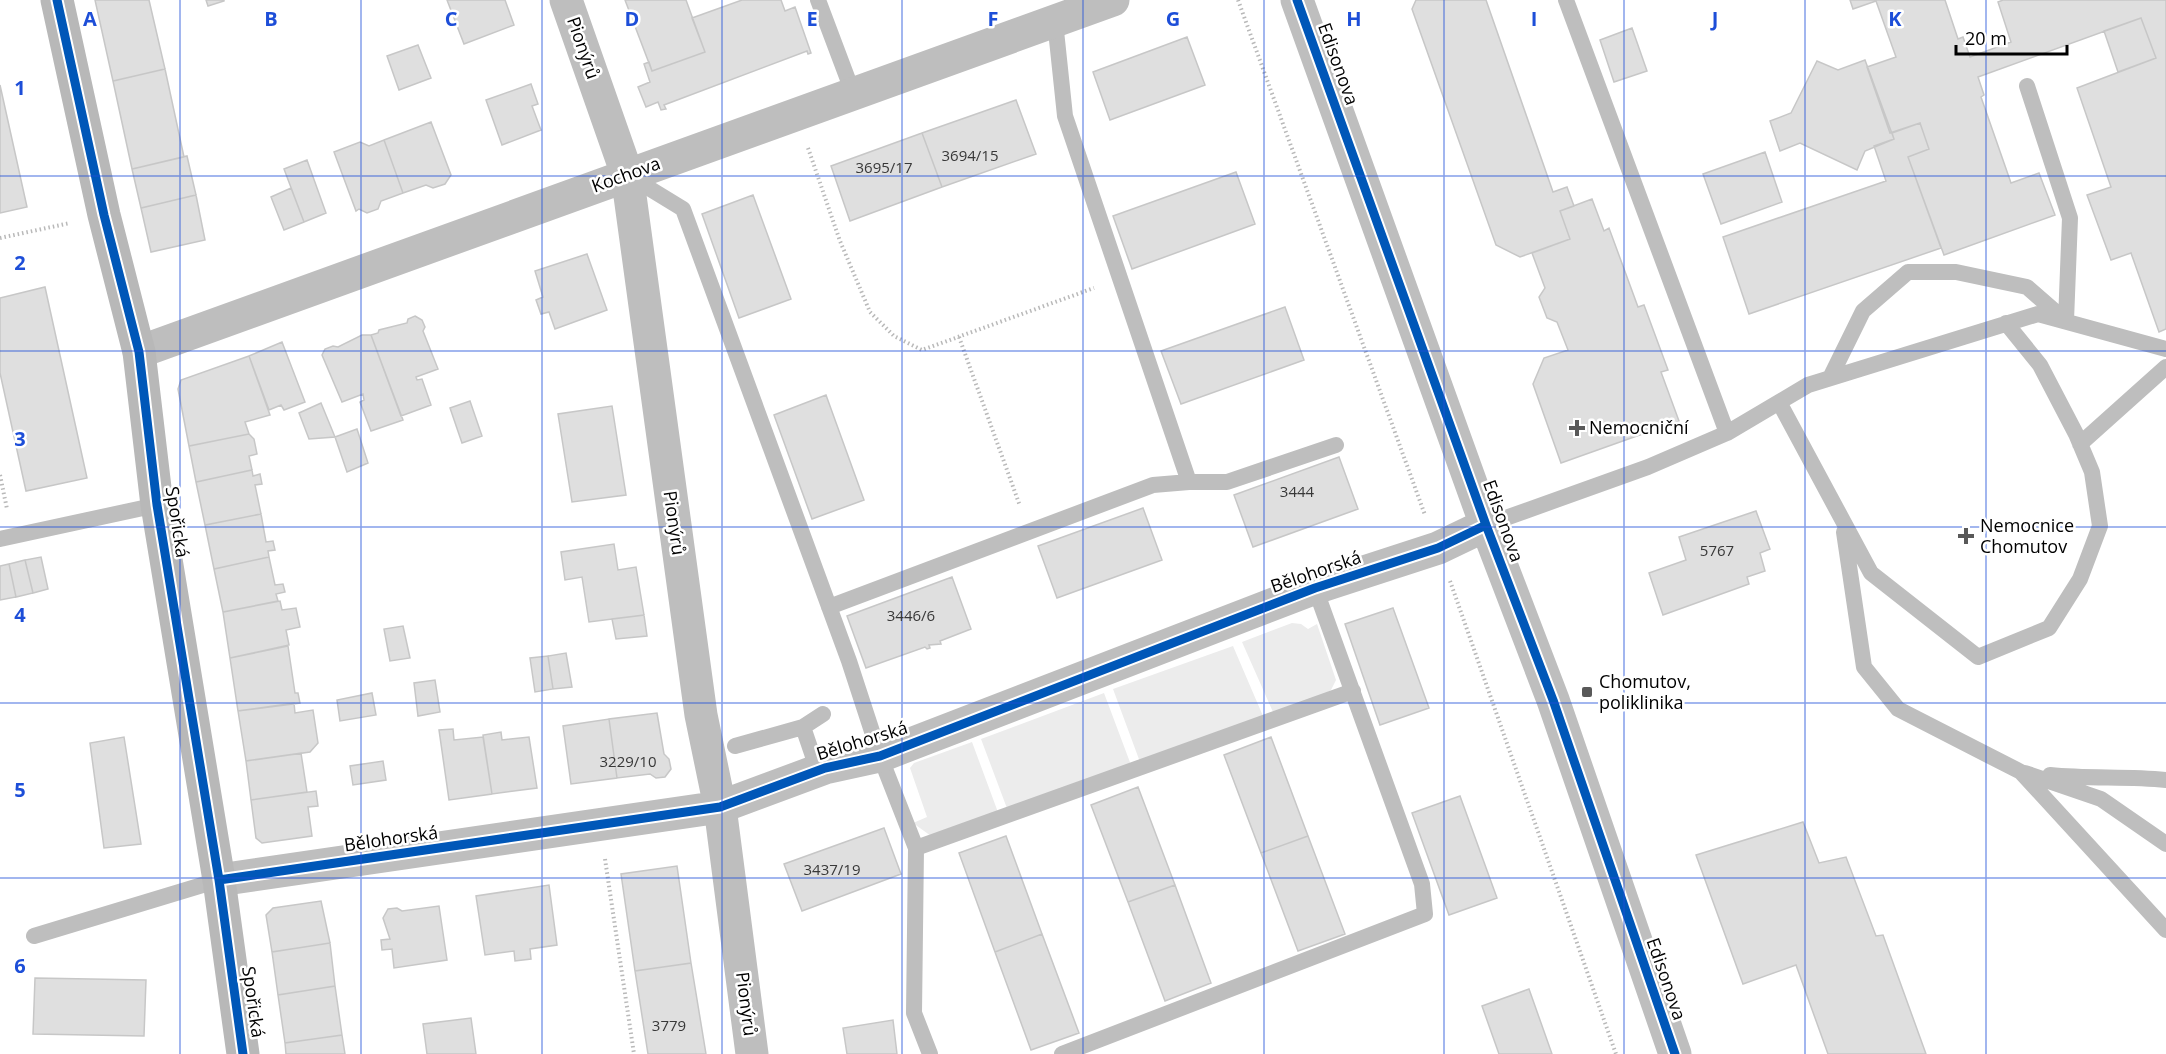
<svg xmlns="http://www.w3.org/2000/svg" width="2166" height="1054" font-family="'Open Sans',sans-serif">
	<rect width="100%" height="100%" fill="#fff"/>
	<path fill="#ececec" d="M 1292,623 L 1301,624 L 1308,629 L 1317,624 L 1336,680 L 1331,690 L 1324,695 L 1273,712 L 1242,642 Z
		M 1233,646 L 1263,716 L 1140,762 L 1113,689 Z
		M 1104,693 L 1131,765 L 1008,811 L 981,739 Z
		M 972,742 L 999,815 L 931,836 L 913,823 L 927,817 L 910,768 L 914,763 Z"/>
	<path fill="#dfdfdf" stroke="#c7c7c7" stroke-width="1.5" d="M 95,0 L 149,0 L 165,69 L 113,81 Z
		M 206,0 L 224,0 L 224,1 L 208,6 Z
		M 447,0 L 505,0 L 514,25 L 464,44 Z
		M 625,0 L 686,0 L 705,52 L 652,71 Z
		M 742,0 L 781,0 L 785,11 L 795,7 L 811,53 L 808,54 L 807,51 L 664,105 L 666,109 L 661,110 L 658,102 L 646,107 L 638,87 L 650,82 L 644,64 L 649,62 L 652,71 L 705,52 L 692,18 Z
		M 1416,0 L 1486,0 L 1553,192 L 1567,187 L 1574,206 L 1560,211 L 1570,239 L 1520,257 L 1496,245 L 1412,9 Z
		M 1850,0 L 1945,0 L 1958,39 L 1963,37 L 1970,57 L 2011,42 L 1998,2 L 2003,0 L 2166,0 L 2166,329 L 2159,332 L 2131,253 L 2111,260 L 2087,195 L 2111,187 L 2077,88 L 2156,58 L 2141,18 L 1978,77 L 1984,95 L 1981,97 L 2011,183 L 2039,173 L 2055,215 L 1944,255 L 1908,157 L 1929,149 L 1920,123 L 1890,133 L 1867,67 L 1896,57 L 1876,1 L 1853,9 Z
		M 2141,18 L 2156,58 L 2118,72 L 2104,31 Z
		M 1632,28 L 1647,71 L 1614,82 L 1600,40 Z
		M 1187,37 L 1205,85 L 1110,120 L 1093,72 Z
		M 418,45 L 431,78 L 399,90 L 387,56 Z
		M 1865,60 L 1894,139 L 1865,151 L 1857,170 L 1800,143 L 1780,151 L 1770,121 L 1791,113 L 1817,61 L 1838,70 Z
		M 165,69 L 184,157 L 132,169 L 113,81 Z
		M 531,84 L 538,104 L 532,106 L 541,130 L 502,145 L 486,100 Z
		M 0,85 L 27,207 L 0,213 Z
		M 1016,100 L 1036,154 L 942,187 L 922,133 Z
		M 431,122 L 451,175 L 445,184 L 433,188 L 426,185 L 403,193 L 384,140 Z
		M 1920,123 L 1929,149 L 1908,157 L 1941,248 L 1749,314 L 1723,237 L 1886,181 L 1874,146 L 1894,139 L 1892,133 Z
		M 922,133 L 942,187 L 850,221 L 831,166 Z
		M 384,140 L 403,193 L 381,201 L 378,209 L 367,213 L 359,209 L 356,211 L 334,152 L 360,142 L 369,146 Z
		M 1765,152 L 1782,202 L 1721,224 L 1703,174 Z
		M 187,156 L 196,195 L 141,208 L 132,169 Z
		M 307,160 L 326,213 L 304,222 L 284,169 Z
		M 1236,172 L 1255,224 L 1132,269 L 1113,216 Z
		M 291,188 L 304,222 L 284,230 L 271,197 Z
		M 196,195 L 205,240 L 151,252 L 141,208 Z
		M 753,195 L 791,299 L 739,318 L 702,214 Z
		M 1592,199 L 1604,231 L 1609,228 L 1638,307 L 1644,305 L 1668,370 L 1661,372 L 1679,421 L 1561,463 L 1533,384 L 1544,358 L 1568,350 L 1557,322 L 1547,318 L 1539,297 L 1545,288 L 1532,253 L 1570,239 L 1560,211 Z
		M 587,254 L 607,310 L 555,329 L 549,312 L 541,314 L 536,300 L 543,297 L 535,271 Z
		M 45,287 L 87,478 L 26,491 L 0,373 L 0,298 Z
		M 1285,307 L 1304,360 L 1181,404 L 1161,351 Z
		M 415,316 L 422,320 L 425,327 L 423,331 L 438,369 L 416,377 L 417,380 L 422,379 L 431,405 L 401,416 L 371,335 L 378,333 L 379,330 L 407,323 L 408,319 Z
		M 362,335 L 371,335 L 403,420 L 371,431 L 360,402 L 364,400 L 363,394 L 342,402 L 322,355 L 325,349 L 333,346 L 338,347 Z
		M 282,342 L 305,402 L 284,410 L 281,405 L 269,410 L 249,356 Z
		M 249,356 L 270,415 L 245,422 L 249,434 L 189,446 L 178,389 L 181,380 Z
		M 826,395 L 864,500 L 812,519 L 774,415 Z
		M 470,401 L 482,436 L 462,443 L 450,408 Z
		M 321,403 L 335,437 L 309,439 L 299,413 Z
		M 612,406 L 626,495 L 572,502 L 558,414 Z
		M 357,429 L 368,463 L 347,472 L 335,437 Z
		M 249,434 L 254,439 L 257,454 L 249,456 L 252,470 L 196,482 L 189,446 Z
		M 1339,457 L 1358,509 L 1253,547 L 1234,495 Z
		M 252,470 L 253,476 L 260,474 L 262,484 L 255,485 L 261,514 L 205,525 L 196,482 Z
		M 1143,508 L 1162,560 L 1057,598 L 1038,546 Z
		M 1756,511 L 1770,549 L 1760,553 L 1765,571 L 1747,577 L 1749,584 L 1663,615 L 1649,573 L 1686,560 L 1679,537 Z
		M 261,514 L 266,542 L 273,541 L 275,550 L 268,551 L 269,557 L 214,569 L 205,525 Z
		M 614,544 L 618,570 L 636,567 L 644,615 L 589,622 L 582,577 L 565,580 L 561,552 Z
		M 41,557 L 48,589 L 33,593 L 25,560 Z
		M 269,557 L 275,585 L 283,584 L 285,592 L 276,594 L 278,601 L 223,612 L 214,569 Z
		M 25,560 L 33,593 L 16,597 L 9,564 Z
		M 9,564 L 16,597 L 0,600 L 0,566 Z
		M 952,577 L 971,629 L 940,641 L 941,644 L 929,645 L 930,648 L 927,649 L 925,647 L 866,668 L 847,616 Z
		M 280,601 L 282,610 L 296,608 L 300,627 L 286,630 L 289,645 L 230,658 L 223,612 Z
		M 1393,608 L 1429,708 L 1380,725 L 1345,624 Z
		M 644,615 L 647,636 L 616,639 L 612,619 Z
		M 403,626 L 410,658 L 390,661 L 384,629 Z
		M 288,646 L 295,693 L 298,693 L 300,703 L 238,711 L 230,658 Z
		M 566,653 L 572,687 L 553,689 L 548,656 Z
		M 548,656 L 553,689 L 535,692 L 530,658 Z
		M 435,680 L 440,712 L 418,716 L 414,683 Z
		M 372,693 L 376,715 L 340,721 L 337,700 Z
		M 294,703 L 295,713 L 313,710 L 318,743 L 310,752 L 246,761 L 238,711 Z
		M 657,713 L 664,754 L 669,759 L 671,769 L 665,777 L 656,778 L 650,774 L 617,778 L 609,719 Z
		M 609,719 L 617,778 L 571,784 L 563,726 Z
		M 453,729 L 454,740 L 483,737 L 492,794 L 449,800 L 439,730 Z
		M 501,732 L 502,740 L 529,737 L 537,788 L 492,794 L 483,735 Z
		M 124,737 L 141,844 L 104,848 L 90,743 Z
		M 1271,737 L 1308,836 L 1261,853 L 1224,755 Z
		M 301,753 L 307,792 L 251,800 L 246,761 Z
		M 383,761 L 386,780 L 353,785 L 350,766 Z
		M 1138,787 L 1175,885 L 1128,902 L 1091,805 Z
		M 316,791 L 318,806 L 308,807 L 312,836 L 262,843 L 256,838 L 251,800 Z
		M 1460,796 L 1497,898 L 1449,915 L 1412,813 Z
		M 1803,822 L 1819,863 L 1846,857 L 1876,936 L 1883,935 L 1926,1054 L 1828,1054 L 1796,965 L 1743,984 L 1696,855 Z
		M 884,828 L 901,874 L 802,911 L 784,864 Z
		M 1006,836 L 1042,934 L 995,952 L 959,853 Z
		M 1308,836 L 1345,934 L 1298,951 L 1261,853 Z
		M 677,866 L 691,963 L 635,971 L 621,874 Z
		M 549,885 L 557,945 L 530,949 L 531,959 L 515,961 L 514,951 L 485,955 L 476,896 Z
		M 1175,885 L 1211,983 L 1165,1001 L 1128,902 Z
		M 321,901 L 330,943 L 272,952 L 266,915 L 273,908 Z
		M 439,906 L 447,960 L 394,968 L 392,949 L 382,950 L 381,940 L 390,939 L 383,918 L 388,909 L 397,908 L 402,911 Z
		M 1042,934 L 1079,1033 L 1031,1050 L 995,952 Z
		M 330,943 L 335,986 L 278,995 L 272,952 Z
		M 691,963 L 706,1054 L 648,1054 L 635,971 Z
		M 35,978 L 146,980 L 144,1036 L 33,1034 Z
		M 335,986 L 342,1035 L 285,1043 L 278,995 Z
		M 1529,989 L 1552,1054 L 1499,1054 L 1482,1006 Z
		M 471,1018 L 476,1054 L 427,1054 L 423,1024 Z
		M 893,1020 L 897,1054 L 847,1054 L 843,1028 Z
		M 342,1035 L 345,1054 L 286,1054 L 285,1043 Z"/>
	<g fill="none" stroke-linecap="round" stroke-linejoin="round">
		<path stroke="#b9b9b9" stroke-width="4" stroke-dasharray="1.5 3" stroke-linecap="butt" d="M 1238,0 L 1425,515
			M 808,148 L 840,241 L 870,312 L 894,336 L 922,350 L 1094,288
			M 0,238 L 70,223
			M 959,337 L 1020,506
			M 0,475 L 7,509
			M 1450,581 L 1616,1054
			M 605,859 L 634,1054"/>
		<path stroke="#bebebe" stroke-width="16" d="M 818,0 L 853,93
			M 1566,0 L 1727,433
			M 629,176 L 683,209 L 849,661 L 880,756 L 916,848 L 914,1013 L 930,1054
			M 1830,378 L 1863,311 L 1908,272 L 1956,272 L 2027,287 L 2066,321 L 2070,218 L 2027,86
			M 1779,402 L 1871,573 L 1978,657 L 2049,628 L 2080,579 L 2100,526 L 2092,472 L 2076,434 L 2040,365 L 2006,323
			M 2080,444 L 2166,367
			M 1189,482 L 1227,482 L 1336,445
			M 1486,525 L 1648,467 L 1727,433 L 1808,385 L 2038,314 L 2166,349
			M 1844,532 L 1864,667 L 1898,709 L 2021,772 L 2166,930
			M 0,539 L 157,505
			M 829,607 L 1153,485 L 1189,482 L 1065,116 L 1055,21
			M 803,727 L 818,771
			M 735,746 L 803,727 L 823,714
			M 2025,773 L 2101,799 L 2166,844
			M 2050,775 C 2089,779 2127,776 2166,780
			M 916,848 L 1353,691
			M 34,936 L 219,880
			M 1062,1054 L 1425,914 L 1422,884 L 1315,588"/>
		<path stroke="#bebebe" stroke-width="33" d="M 566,0 L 627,174 L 701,715 L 720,807 L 752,1054
			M 1297,0 L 1486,525 L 1553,700 L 1675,1054
			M 139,352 L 1113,0
			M 219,880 L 720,807 L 825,768 L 880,756 L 1315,588 L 1438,548 L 1486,525"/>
		<path stroke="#b8b8b8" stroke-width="33" d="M 57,0 L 104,215 L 139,352 L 157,505 L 219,880 L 243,1054"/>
		<defs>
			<path id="cycleway" d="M 57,0 L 104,215 L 139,352 L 157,505 L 219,880 L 243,1054
				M 1297,0 L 1486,525 L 1553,700 L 1675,1054
				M 219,880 L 720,807 L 825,768 L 880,756 L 1315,588 L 1438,548 L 1486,525"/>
		</defs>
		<use href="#cycleway" stroke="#fff" stroke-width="13"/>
		<use href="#cycleway" stroke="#0057b8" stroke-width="9"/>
	</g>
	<path fill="none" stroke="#1d4ed8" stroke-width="1.5" stroke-opacity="0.55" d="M 180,0 L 180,1054M 361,0 L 361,1054M 542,0 L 542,1054M 722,0 L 722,1054M 902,0 L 902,1054M 1083,0 L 1083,1054M 1264,0 L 1264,1054M 1444,0 L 1444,1054M 1624,0 L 1624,1054M 1805,0 L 1805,1054M 1986,0 L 1986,1054M 0,176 L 2166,176M 0,351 L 2166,351M 0,527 L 2166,527M 0,703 L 2166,703M 0,878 L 2166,878"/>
	<g fill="#595959" stroke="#fff" stroke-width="2">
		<path d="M1574 419h6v6h6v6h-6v6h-6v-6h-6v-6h6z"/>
		<path d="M1963 527h6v6h6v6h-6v6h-6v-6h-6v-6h6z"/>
		<rect x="1581" y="686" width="12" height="12" rx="3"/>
	</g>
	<g text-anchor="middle" stroke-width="5" stroke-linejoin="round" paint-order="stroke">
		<g font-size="15" fill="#383838">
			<text x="970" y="161">3694/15</text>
			<text x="884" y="173">3695/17</text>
			<text x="1297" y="497">3444</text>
			<text x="1717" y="556">5767</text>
			<text x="911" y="621">3446/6</text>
			<text x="628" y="767">3229/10</text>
			<text x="832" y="875">3437/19</text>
			<text x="669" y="1031">3779</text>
		</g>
		<g font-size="18" fill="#000" stroke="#fff">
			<text transform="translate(583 48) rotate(71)" y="6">Pionýrů</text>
			<text transform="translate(1338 64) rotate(70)" y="6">Edisonova</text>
			<text transform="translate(626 175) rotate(-20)" y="6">Kochova</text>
			<text transform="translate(1503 521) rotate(70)" y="6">Edisonova</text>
			<text transform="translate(177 522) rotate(81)" y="6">Spořická</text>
			<text transform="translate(674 523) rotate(82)" y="6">Pionýrů</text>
			<text transform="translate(1316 572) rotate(-19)" y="6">Bělohorská</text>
			<text transform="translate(862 741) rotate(-17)" y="6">Bělohorská</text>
			<text transform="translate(391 839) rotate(-8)" y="6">Bělohorská</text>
			<text transform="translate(1666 979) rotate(71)" y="6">Edisonova</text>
			<text transform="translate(253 1002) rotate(82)" y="6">Spořická</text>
			<text transform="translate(746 1004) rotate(83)" y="6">Pionýrů</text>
		</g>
		<g font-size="18" fill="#000" stroke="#fff" text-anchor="start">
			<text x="1589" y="434">Nemocniční</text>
			<text x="1980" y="532">Nemocnice<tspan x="1980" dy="21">Chomutov</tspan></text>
			<text x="1599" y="688">Chomutov,<tspan x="1599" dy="21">poliklinika</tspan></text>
		</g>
	</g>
	<g font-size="20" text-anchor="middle" font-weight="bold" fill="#1d4ed8" stroke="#fff" stroke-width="5" stroke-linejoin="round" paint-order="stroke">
		<text x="90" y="26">A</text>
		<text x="271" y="26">B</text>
		<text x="451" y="26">C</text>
		<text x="632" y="26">D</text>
		<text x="812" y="26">E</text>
		<text x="993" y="26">F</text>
		<text x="1173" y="26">G</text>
		<text x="1354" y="26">H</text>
		<text x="1534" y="26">I</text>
		<text x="1715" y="26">J</text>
		<text x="1895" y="26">K</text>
		<text x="20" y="95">1</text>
		<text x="20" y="270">2</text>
		<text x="20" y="446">3</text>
		<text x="20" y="622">4</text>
		<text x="20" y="797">5</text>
		<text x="20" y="973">6</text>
	</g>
	<path d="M1956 45v9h111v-9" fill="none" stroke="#000000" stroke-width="3"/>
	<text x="1965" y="45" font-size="18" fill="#000000" stroke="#ffffff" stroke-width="4.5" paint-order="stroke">20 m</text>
</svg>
